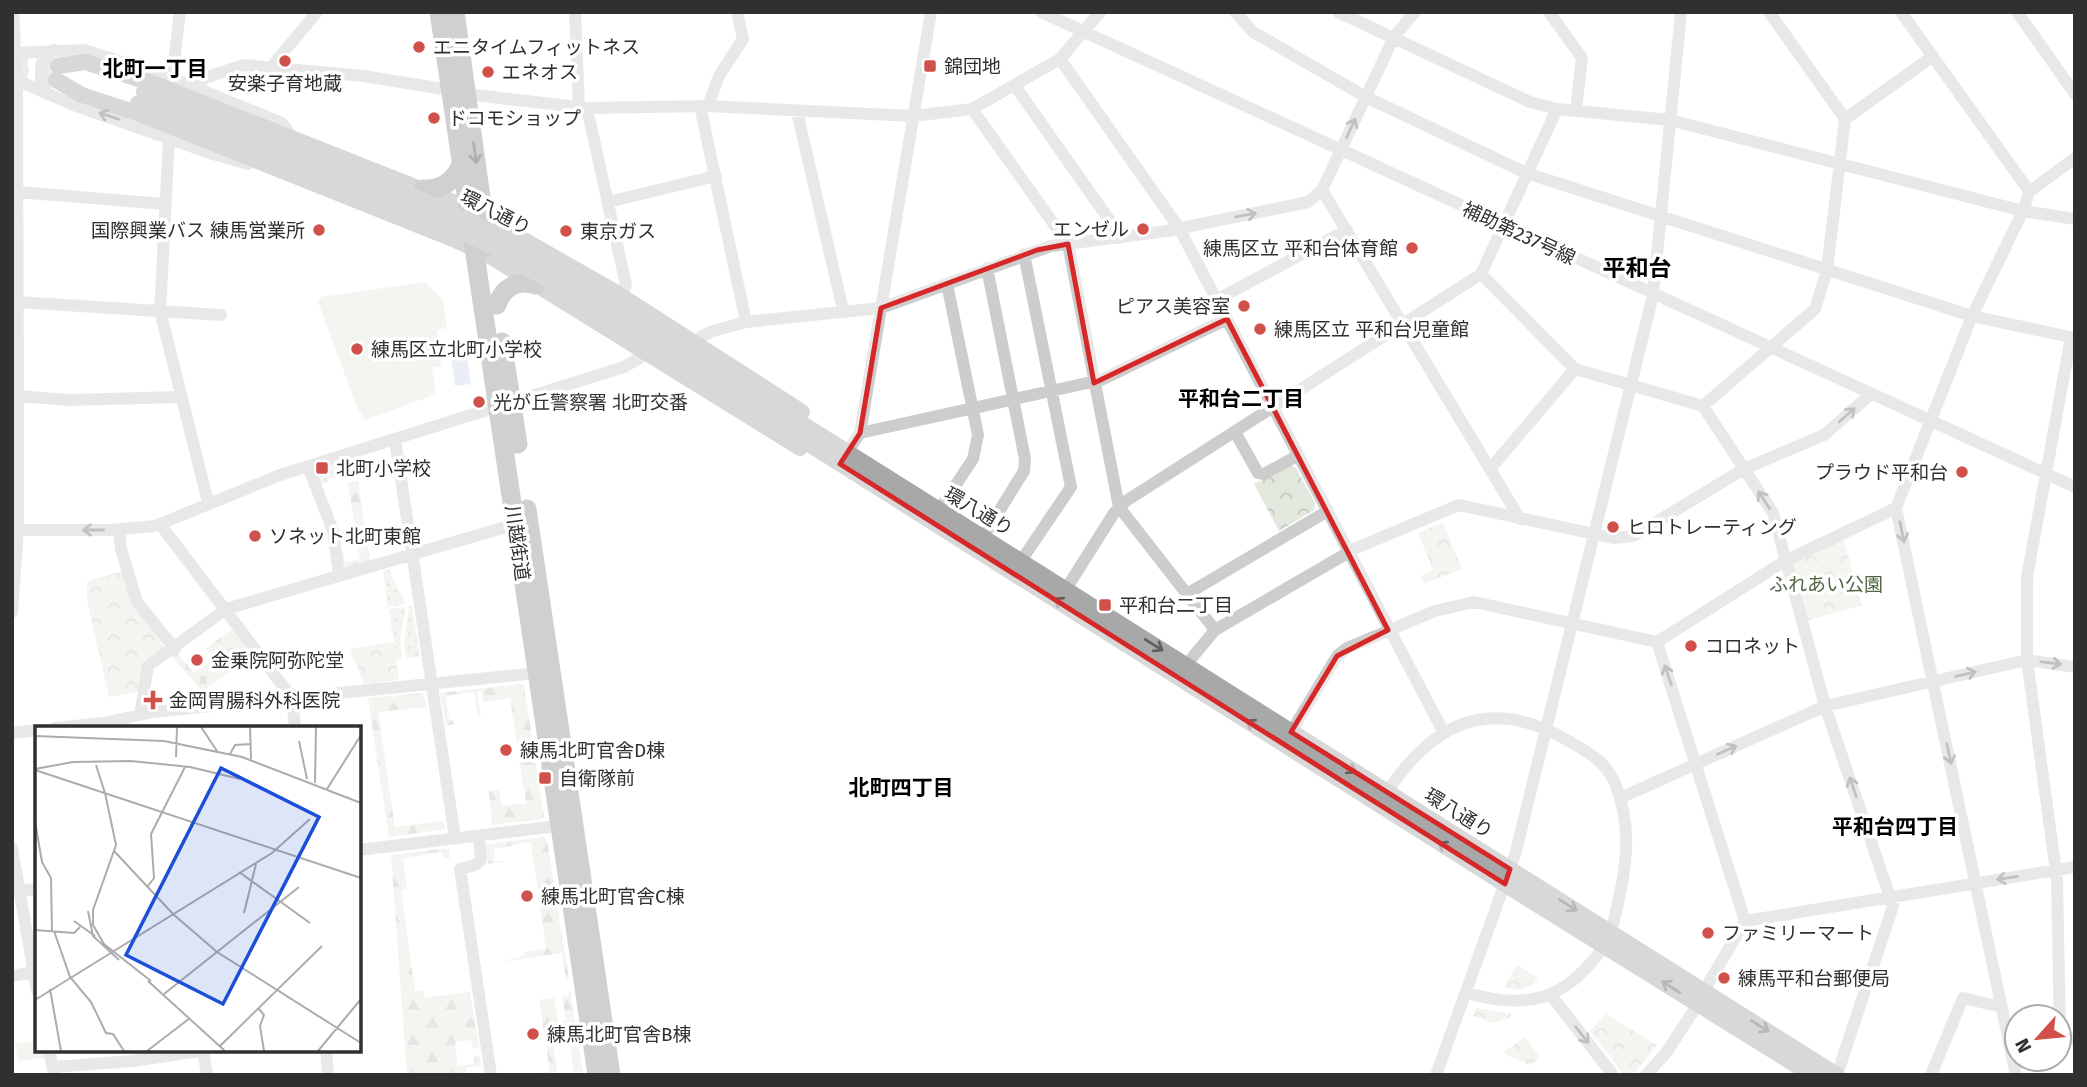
<svg xmlns="http://www.w3.org/2000/svg" width="2087" height="1087" font-family="'Fira Sans','Noto Sans JP',sans-serif">
	<defs>
		<pattern id="grass-dots" width="8" height="8" patternUnits="userSpaceOnUse" patternTransform="scale(1.75)"><rect width="8" height="8" fill="#e2e8de"/><path d="M2 2h.1M6 6h.1" fill="none" stroke="#c2c7bf" stroke-width="1.8" stroke-linecap="round"/></pattern>
		<pattern id="forest-firs" width="22" height="20" patternUnits="userSpaceOnUse" patternTransform="scale(1.75)"><rect width="22" height="20" fill="#e2e8de"/><path d="M5 1l3.5 6h-7zM16 11l3.5 6h-7z" fill="#c2c7bf"/></pattern>
		<pattern id="cemetery-stones" width="16" height="16" patternUnits="userSpaceOnUse" patternTransform="scale(1.75)"><rect width="16" height="16" fill="#e2e8de"/><path d="M2 7V4a2 2 0 0 1 4 0v3zM10 15v-3a2 2 0 0 1 4 0v3z" fill="#c2c7bf"/></pattern>
		<pattern id="park-crowns" width="20" height="18" patternUnits="userSpaceOnUse" patternTransform="scale(1.75)"><rect width="20" height="18" fill="#e2e8de"/><path d="M2 6a3 3 0 1 1 6 0M12 15a3 3 0 1 1 6 0" fill="none" stroke="#c2c7bf"/></pattern>
	</defs>
	<rect width="100%" height="100%" fill="#fff"/>
	<path fill="url(#grass-dots)" d="M 350,460 L 354,462 L 356,474 L 328,479 L 328,483 L 319,485 L 316,476 L 318,470 Z
		M 389,570 L 405,604 L 388,607 L 383,571 Z
		M 409,606 L 412,606 L 420,657 L 406,658 L 404,644 Z
		M 406,607 L 400,638 L 402,659 L 396,660 L 389,609 Z"/>
	<path fill="url(#forest-firs)" d="M 358,481 L 370,562 L 345,569 L 339,565 L 339,552 L 343,552 L 345,562 L 360,560 L 348,482 Z
		M 521,684 L 524,686 L 544,816 L 542,819 L 492,825 L 489,791 L 499,790 L 502,805 L 526,804 L 510,698 L 483,702 L 481,691 L 477,691 L 481,716 L 478,716 L 474,692 L 446,696 L 449,720 L 453,720 L 454,724 L 446,726 L 440,693 Z
		M 423,693 L 427,707 L 378,712 L 395,827 L 444,821 L 445,829 L 389,837 L 368,698 Z
		M 544,837 L 547,840 L 569,979 L 566,979 L 562,953 L 500,962 L 524,956 L 524,952 L 546,949 L 531,842 L 494,849 L 495,861 L 507,861 L 488,864 L 486,844 Z
		M 449,848 L 450,858 L 443,858 L 442,852 L 403,858 L 407,888 L 401,890 L 415,991 L 423,990 L 424,998 L 470,992 L 479,1047 L 473,1048 L 471,1040 L 455,1042 L 458,1066 L 474,1064 L 474,1056 L 480,1055 L 481,1066 L 466,1068 L 466,1075 L 407,1075 L 391,855 Z
		M 570,988 L 583,1075 L 580,1071 L 574,1072 L 568,1033 L 564,1033 L 562,1021 L 566,1020 L 562,997 L 568,996 Z
		M 554,998 L 559,1026 L 551,1030 L 557,1072 L 528,1075 L 550,1071 L 539,1000 Z"/>
	<path fill="url(#cemetery-stones)" d="M 233,629 L 255,655 L 202,691 L 171,656 L 176,652 L 194,673 L 213,659 L 206,648 Z"/>
	<path fill="url(#park-crowns)" d="M 1291,466 L 1296,468 L 1315,503 L 1314,510 L 1279,531 L 1254,484 Z
		M 1443,523 L 1462,569 L 1424,584 L 1421,576 L 1433,570 L 1418,533 Z
		M 1843,538 L 1862,605 L 1806,621 L 1791,568 L 1793,562 Z
		M 123,571 L 165,650 L 138,692 L 109,697 L 87,600 L 87,581 Z
		M 393,642 L 399,680 L 364,684 L 350,649 Z
		M 1517,965 L 1538,978 C 1531,990 1516,992 1504,986 Z
		M 1476,1008 L 1511,1014 L 1511,1017 L 1494,1023 L 1473,1016 Z
		M 1606,1014 L 1657,1045 L 1633,1075 L 1624,1075 L 1590,1031 Z
		M 1525,1037 L 1540,1058 L 1530,1065 L 1503,1053 Z
		M 37,1042 L 37,1050 L 42,1050 L 44,1058 L 18,1061 L 15,1043 Z"/>
	<path fill="#e2e8de" d="M 425,282 L 443,300 L 447,328 L 437,330 L 442,366 L 432,368 L 436,394 L 365,420 L 357,407 L 318,302 L 321,297 Z"/>
	<path fill="#cfdce9" d="M 465,345 L 471,384 L 455,386 L 450,347 Z"/>
	<g fill="none" stroke-linecap="round" stroke-linejoin="round">
		<path stroke="#d6d6d6" stroke-width="16" stroke-dasharray="16 8" stroke-linecap="butt" d="M 12,62 L 55,65
			M 12,73 L 53,80"/>
		<path stroke="#cdcdcd" stroke-width="12" d="M 575,12 L 579,107
			M 1041,12 L 2075,487
			M 1235,12 L 1253,32 L 1366,97 L 1526,173 L 1972,316 L 2075,338
			M 1338,12 L 1530,102 L 1557,109 L 1670,120 L 2023,211 L 2075,219
			M 1549,12 L 1582,58 L 1576,110
			M 1769,12 L 1845,119
			M 1901,12 L 2029,191
			M 2017,12 L 2075,94
			M 12,53 L 84,50 L 172,78 L 282,123 L 293,138
			M 1060,59 L 1179,228 L 1444,733
			M 272,66 L 317,12
			M 12,78 L 71,104 L 213,154 L 248,164
			M 172,78 L 180,12
			M 1015,86 L 1117,231 L 1119,238
			M 197,89 L 204,78 L 244,65 L 363,76 L 450,90
			M 48,94 L 41,81 L 41,65 L 54,50
			M 466,94 L 587,108 L 708,106 L 913,116 L 972,109 L 1060,59 L 1100,12
			M 700,106 L 746,322
			M 708,106 L 719,76 L 743,39 L 737,12
			M 587,108 L 626,285 L 622,296
			M 972,109 L 1068,244 L 1119,507 L 1215,630
			M 797,112 L 843,310
			M 169,138 L 160,311 L 208,502
			M 1322,190 L 1520,519
			M 17,192 L 165,204
			M 608,202 L 716,176
			M 1481,274 L 1575,369 L 1703,406 L 1773,513 L 1825,706 L 1893,906 L 1837,1075
			M 1218,299 L 1347,230
			M 18,302 L 221,315
			M 2071,337 L 2027,577 L 2027,660 L 2057,879 L 2060,1032 L 2065,1038 L 2075,1040
			M 698,343 L 702,336 L 713,331 L 746,322 L 881,308 L 1051,246 L 1167,231 L 1308,202 L 1322,190 L 1394,37 L 1415,12
			M 18,396 L 68,400 L 181,397
			M 1703,406 L 1815,309 L 1827,270 L 1845,119 L 1933,56
			M 1235,432 L 1258,473 L 1264,474 L 1297,456
			M 860,433 L 1101,380 L 1227,319
			M 395,439 L 455,838
			M 844,457 L 860,433 L 931,12
			M 308,466 L 333,531 L 339,575
			M 1490,469 L 1575,369
			M 939,510 L 973,459 L 978,435 L 947,284
			M 160,524 L 292,698 L 295,728
			M 18,530 L 113,530 L 155,526 L 280,475 L 624,367 L 646,354
			M 119,530 L 121,549 L 137,602 L 175,649
			M 983,537 L 1024,471 L 1025,459 L 987,268
			M 1021,561 L 1071,487 L 1024,254
			M 1066,589 L 1114,513 L 1126,501 L 1481,274 L 1557,109
			M 1187,594 L 1326,512
			M 12,612 L 18,530 L 18,396 L 17,88 L 13,12
			M 1657,642 L 1785,561 L 1896,508
			M 1186,665 L 1215,630 L 1356,548 L 1459,505 L 1613,538 L 1633,536 L 1744,469 L 1824,435 L 1871,394
			M 140,715 L 148,666 L 226,609 L 516,524
			M 55,728 L 104,723 L 153,712 L 537,673
			M 1291,732 L 1337,656 L 1347,648 L 1435,611 L 1474,602 L 1657,642 L 1745,921 L 1704,991
			M 12,733 L 37,730
			M 1387,792 C 1433,723 1489,695 1567,740 C 1586,751 1604,760 1614,781 C 1636,831 1624,882 1611,932
			M 1620,798 L 1825,706 L 2027,660 L 2075,667
			M 479,836 L 481,860 L 475,865 L 460,869 L 491,1075
			M 12,848 L 37,991
			M 359,850 L 566,825
			M 17,891 L 37,889
			M 1745,921 L 2075,867
			M 12,976 L 33,972
			M 1467,993 C 1530,1011 1567,999 1605,945
			M 1551,995 L 1613,1075
			M 49,1050 L 54,1074
			M 203,1050 L 207,1075
			M 326,1050 L 328,1075
			M 53,1067 L 133,1061 L 207,1050
			M 1436,1075 L 1515,855 L 1653,295 L 1681,12
			M 1646,1075 L 1666,1053 L 1698,1004
			M 1931,1075 L 1963,998 L 2002,1007
			M 2016,1075 L 1896,508 L 1972,316 L 2023,211 L 2029,192 L 2075,158"/>
		<path stroke="#a8a8a8" stroke-width="16" d="M 58,66 L 85,62 L 155,84 L 468,208 L 615,292 L 802,412
			M 56,80 L 82,95 L 137,113 L 453,239 L 490,256 L 800,448
			M 144,92 L 303,154
			M 138,103 L 299,165
			M 658,333 L 1837,1075
			M 651,344 L 1522,895 L 1812,1075"/>
		<path stroke="#979797" stroke-width="19" d="M 439,12 L 597,1075
			M 455,12 L 488,247
			M 423,189 C 441,190 454,182 461,164
			M 497,305 C 503,287 518,279 536,285
			M 502,342 L 518,444
			M 527,509 L 611,1075"/>
		<path stroke="#a8a8a8" stroke-width="16" d="M 303,154 L 418,198 L 500,236 L 658,333
			M 299,165 L 430,216 L 497,249 L 651,344"/>
	</g>
	<defs><path id="oneway-shaft" d="M-6 0H5M1.5-3L5.5 0L1.5 3" fill="none" stroke-width="1.6" stroke-linecap="round" stroke-linejoin="round" transform="scale(1.75)"/></defs>
	<g stroke="#777">
		<use href="#oneway-shaft" transform="translate(109 116) rotate(-162)"/>
		<use href="#oneway-shaft" transform="translate(1351 128) rotate(-65)"/>
		<use href="#oneway-shaft" transform="translate(1246 215) rotate(-10)"/>
		<use href="#oneway-shaft" transform="translate(1847 415) rotate(-41)"/>
		<use href="#oneway-shaft" transform="translate(1764 500) rotate(-123)"/>
		<use href="#oneway-shaft" transform="translate(93 530) rotate(180)"/>
		<use href="#oneway-shaft" transform="translate(1902 532) rotate(78)"/>
		<use href="#oneway-shaft" transform="translate(2051 663) rotate(8)"/>
		<use href="#oneway-shaft" transform="translate(1966 674) rotate(-13)"/>
		<use href="#oneway-shaft" transform="translate(1668 675) rotate(-109)"/>
		<use href="#oneway-shaft" transform="translate(1727 750) rotate(-24)"/>
		<use href="#oneway-shaft" transform="translate(1949 754) rotate(78)"/>
		<use href="#oneway-shaft" transform="translate(1853 787) rotate(-109)"/>
		<use href="#oneway-shaft" transform="translate(2007 878) rotate(171)"/>
		<use href="#oneway-shaft" transform="translate(1582 1035) rotate(52)"/>
	</g>
	<use stroke="#4f4f4f" href="#oneway-shaft" transform="translate(475 153) rotate(82)"/>
	<g stroke="#606060">
		<use href="#oneway-shaft" transform="translate(1063 604) rotate(-148)"/>
		<use href="#oneway-shaft" transform="translate(1154 645) rotate(32)"/>
		<use href="#oneway-shaft" transform="translate(1255 726) rotate(-148)"/>
		<use href="#oneway-shaft" transform="translate(1347 767) rotate(32)"/>
		<use href="#oneway-shaft" transform="translate(1447 848) rotate(-148)"/>
		<use href="#oneway-shaft" transform="translate(1568 905) rotate(32)"/>
		<use href="#oneway-shaft" transform="translate(1671 987) rotate(-148)"/>
		<use href="#oneway-shaft" transform="translate(1760 1026) rotate(32)"/>
	</g>
	<path d="M0 0H2087V1087H0ZM 1068,244 L 1094,383 L 1227,319 L 1388,630 L 1337,656 L 1291,732 L 1510,869 L 1505,884 L 840,464 L 860,433 L 881,308 L 1037,250 Z" fill="#fff" fill-opacity=".55" fill-rule="evenodd"/>
	<path fill="none" stroke="#d62828" stroke-width="5" stroke-linejoin="round" d="M 1068,244 L 1094,383 L 1227,319 L 1388,630 L 1337,656 L 1291,732 L 1510,869 L 1505,884 L 840,464 L 860,433 L 881,308 L 1037,250 Z"/>
	<g fill="#d0514a" stroke="#fff" stroke-width="2.5">
		<circle cx="419" cy="47" r="7"/>
		<circle cx="285" cy="61" r="7"/>
		<rect x="923" y="59" width="14" height="14" rx="3.5"/>
		<circle cx="488" cy="72" r="7"/>
		<circle cx="434" cy="118" r="7"/>
		<circle cx="1143" cy="229" r="7"/>
		<circle cx="319" cy="230" r="7"/>
		<circle cx="566" cy="231" r="7"/>
		<circle cx="1412" cy="248" r="7"/>
		<circle cx="1244" cy="306" r="7"/>
		<circle cx="1260" cy="329" r="7"/>
		<circle cx="357" cy="349" r="7"/>
		<circle cx="479" cy="402" r="7"/>
		<rect x="315" y="461" width="14" height="14" rx="3.5"/>
		<circle cx="1962" cy="472" r="7"/>
		<circle cx="1613" cy="527" r="7"/>
		<circle cx="255" cy="536" r="7"/>
		<rect x="1098" y="598" width="14" height="14" rx="3.5"/>
		<circle cx="1691" cy="646" r="7"/>
		<circle cx="197" cy="660" r="7"/>
		<path d="M149.5 689.5h7v7h7v7h-7v7h-7v-7h-7v-7h7z"/>
		<circle cx="506" cy="750" r="7"/>
		<rect x="538" y="771" width="14" height="14" rx="3.5"/>
		<circle cx="527" cy="896" r="7"/>
		<circle cx="1708" cy="933" r="7"/>
		<circle cx="1724" cy="978" r="7"/>
		<circle cx="533" cy="1034" r="7"/>
	</g>
	<g text-anchor="middle" stroke-width="7" stroke-linejoin="round" paint-order="stroke">
		<g font-size="19" fill="#303030" stroke="#fff" text-anchor="start">
			<text x="433" y="54">エニタイムフィットネス</text>
			<text x="944" y="73">錦団地</text>
			<text x="502" y="79">エネオス</text>
			<text x="285" y="90" text-anchor="middle">安楽子育地蔵</text>
			<text x="448" y="125">ドコモショップ</text>
			<text x="1129" y="236" text-anchor="end">エンゼル</text>
			<text x="305" y="237" text-anchor="end">国際興業バス 練馬営業所</text>
			<text x="580" y="238">東京ガス</text>
			<text x="1398" y="255" text-anchor="end">練馬区立 平和台体育館</text>
			<text x="1230" y="313" text-anchor="end">ピアス美容室</text>
			<text x="1274" y="336">練馬区立 平和台児童館</text>
			<text x="371" y="356">練馬区立北町小学校</text>
			<text x="493" y="409">光が丘警察署 北町交番</text>
			<text x="336" y="475">北町小学校</text>
			<text x="1948" y="479" text-anchor="end">プラウド平和台</text>
			<text x="1627" y="534">ヒロトレーティング</text>
			<text x="269" y="543">ソネット北町東館</text>
			<text x="1119" y="612">平和台二丁目</text>
			<text x="1705" y="653">コロネット</text>
			<text x="211" y="667">金乗院阿弥陀堂</text>
			<text x="169" y="707">金岡胃腸科外科医院</text>
			<text x="520" y="757">練馬北町官舎D棟</text>
			<text x="559" y="785">自衛隊前</text>
			<text x="541" y="903">練馬北町官舎C棟</text>
			<text x="1722" y="940">ファミリーマート</text>
			<text x="1738" y="985">練馬平和台郵便局</text>
			<text x="547" y="1041">練馬北町官舎B棟</text>
		</g>
		<g font-size="19" fill="#303030" stroke="#fff">
			<text transform="translate(496 212) rotate(27)" y="7">環八通り</text>
			<text transform="translate(1519 233) rotate(25)" y="7">補助第237号線</text>
			<text transform="translate(979 511) rotate(31)" y="7">環八通り</text>
			<text transform="translate(518 543) rotate(82)" y="7">川越街道</text>
			<text transform="translate(1459 813) rotate(32)" y="7">環八通り</text>
		</g>
		<g font-size="19" fill="#4f6743" stroke="#fff">
			<text x="1826" y="591">ふれあい公園</text>
		</g>
		<g font-size="21" font-weight="bold" fill="#000" stroke="#fff">
			<text x="155" y="76">北町一丁目</text>
			<text x="1241" y="406">平和台二丁目</text>
			<text x="901" y="795">北町四丁目</text>
			<text x="1895" y="834">平和台四丁目</text>
		</g>
		<g font-size="23" font-weight="bold" fill="#000" stroke="#fff">
			<text x="1637" y="276">平和台</text>
		</g>
	</g>
	<g transform="translate(35 726)">
		<rect width="326" height="326" fill="#fff"/>
		<path fill="none" stroke="#acacac" stroke-width="2" d="M 166,1 L 182,25M 215,1 L 216,33M 0,10 L 129,15 L 207,31 L 326,77M 264,15 L 272,53M 195,28 L 200,19 L 216,18M 141,31 L 142,1M 61,39 L 70,67M 0,43 L 38,36 L 96,35 L 155,41 L 205,53M 0,44 L 326,152M 280,57 L 281,1M 292,63 L 326,9M 70,67 L 81,119 L 58,184 L 58,199 L 69,218 L 116,255M 0,95 L 7,136 L 16,152 L 17,205M 79,125 L 138,188 L 182,226 L 326,317M 204,146 L 275,197M 112,161 L 119,152 L 116,108 L 150,41M 53,185 L 58,210 L 84,234M 209,187 L 221,138M 39,195 L 60,210M 0,204 L 39,207 L 45,201M 19,205 L 35,251 L 56,276 L 71,307 L 78,308 L 89,325M 113,255 L 190,325M 15,263 L 26,325M 129,268 L 264,161M 0,274 L 237,127 L 275,93M 224,283 L 229,289 L 225,300 L 229,325M 185,320 L 287,220M 112,325 L 155,292M 283,325 L 326,273"/>
		<path fill="#1d4ed8" fill-opacity="0.15" stroke="#1d4ed8" stroke-width="3.5" d="M 186,42 L 284,91 L 188,278 L 91,229 Z"/>
		<rect width="326" height="326" fill="none" stroke="#303030" stroke-width="3.5"/>
	</g>
	<rect width="2087" height="1087" fill="none" stroke="#303030" stroke-width="28"/>
	<g transform="translate(2038 1038) rotate(243)"><circle r="33" fill="#ffffff" stroke="#acacac" stroke-width="2"/>
	<path d="M0-5L12 26L0 18L-12 26Z" fill="#d0514a"/>
	<text y="-10" font-size="19" font-weight="bold" text-anchor="middle" fill="#303030">N</text>
	</g>
</svg>
